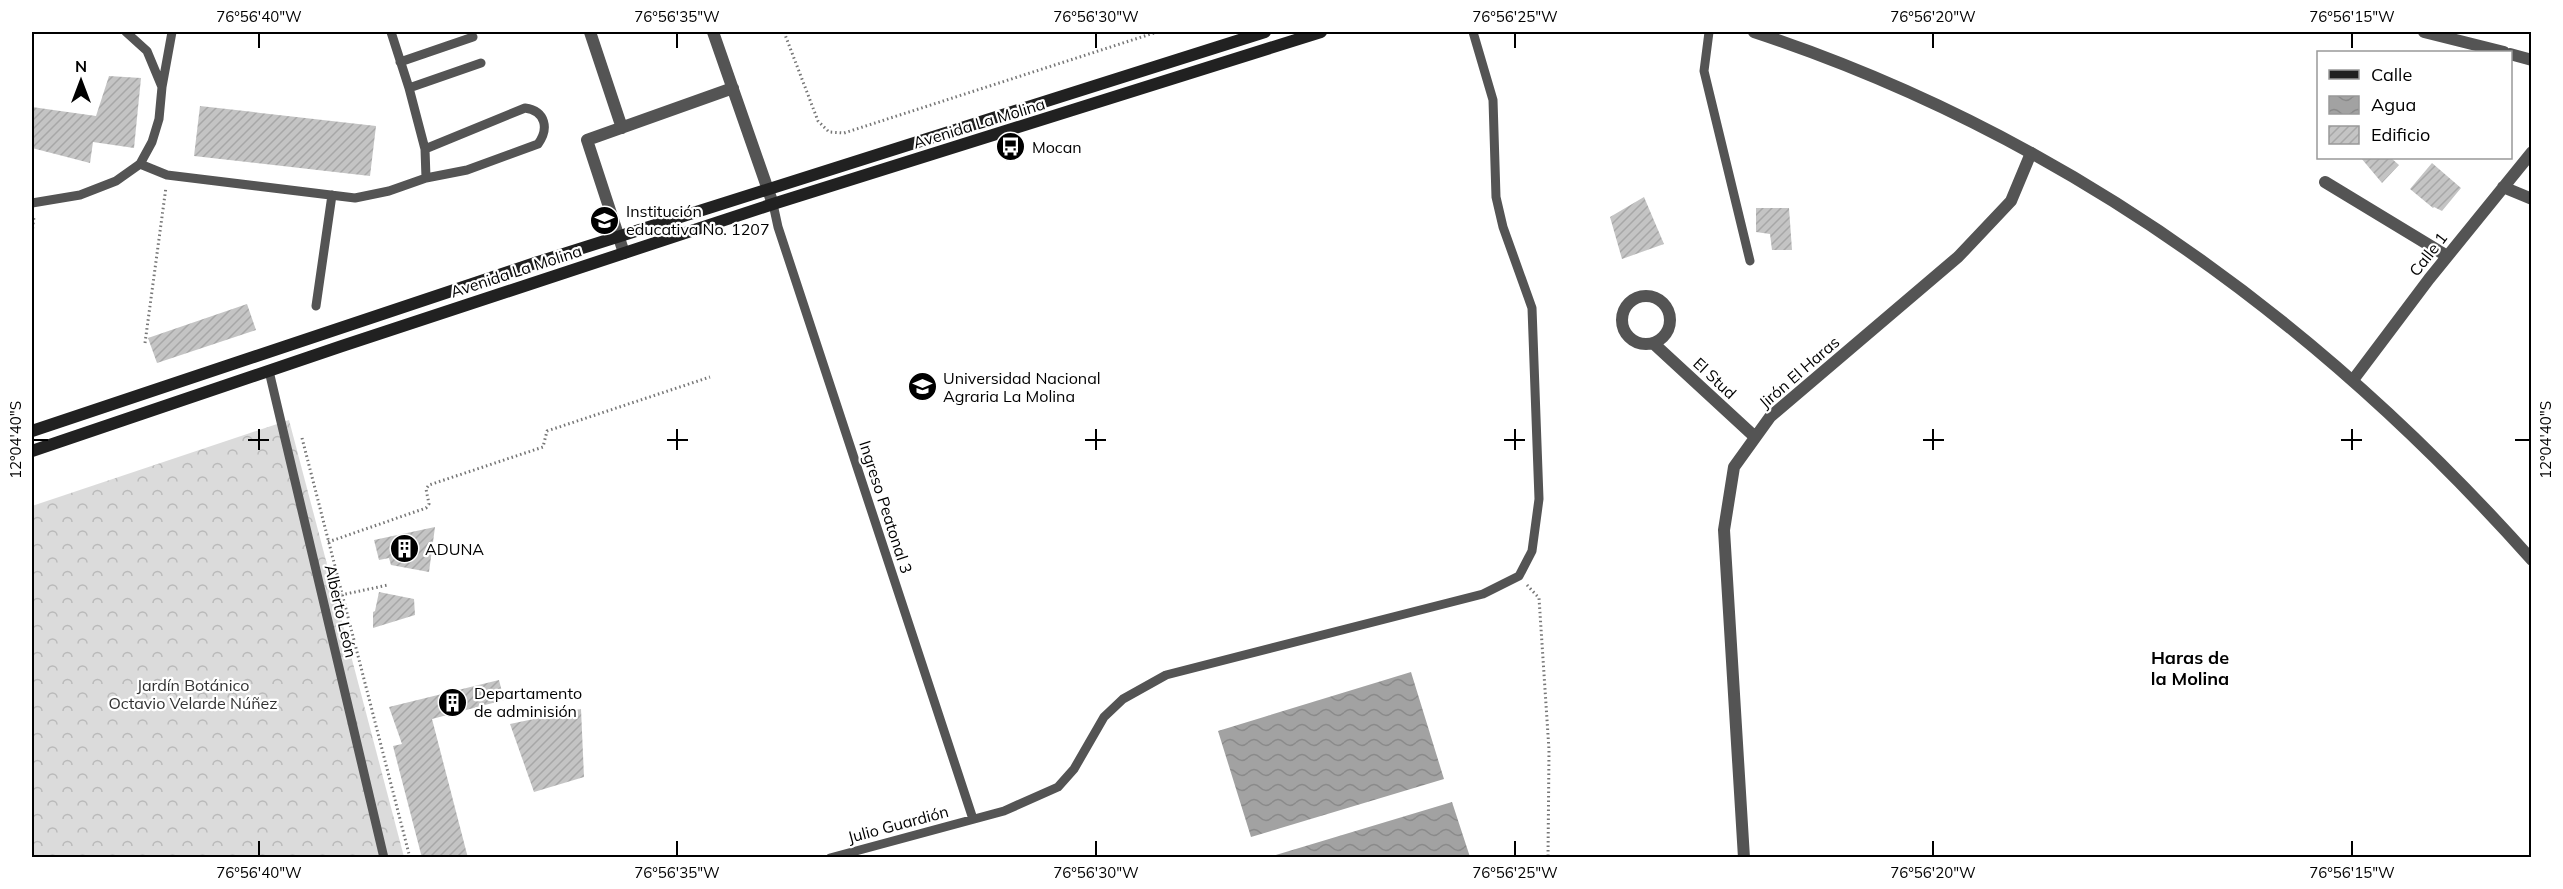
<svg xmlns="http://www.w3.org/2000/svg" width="2563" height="889" font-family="Mulish,sans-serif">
	<defs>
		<pattern id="forest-crowns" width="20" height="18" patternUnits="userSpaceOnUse" patternTransform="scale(1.5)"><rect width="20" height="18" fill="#dbdbdb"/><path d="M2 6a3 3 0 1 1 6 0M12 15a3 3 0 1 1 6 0" fill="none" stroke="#bababa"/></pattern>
		<pattern id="water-waves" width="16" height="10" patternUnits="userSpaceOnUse" patternTransform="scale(1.5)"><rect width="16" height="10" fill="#a2a2a2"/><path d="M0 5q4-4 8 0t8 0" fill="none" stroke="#8a8a8a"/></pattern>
		<pattern id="building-hatch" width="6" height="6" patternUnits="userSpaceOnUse" patternTransform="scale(1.5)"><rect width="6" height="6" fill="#c4c4c4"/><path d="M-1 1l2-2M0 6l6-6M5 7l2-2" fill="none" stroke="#a7a7a7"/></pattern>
	</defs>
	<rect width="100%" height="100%" fill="#fff"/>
	<path fill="url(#forest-crowns)" d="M 289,420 L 404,857 L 32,857 L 32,506 Z"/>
	<path fill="url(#water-waves)" d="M 1411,672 L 1444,779 L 1251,837 L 1218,731 Z
		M 1452,802 L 1470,857 L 1269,857 Z"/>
	<path fill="url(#building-hatch)" d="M 109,76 L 141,78 L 134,148 L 93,142 L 90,163 L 32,148 L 32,107 L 96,116 Z
		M 200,106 L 376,126 L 370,176 L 194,156 Z
		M 2361,158 L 2391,158 L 2399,165 L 2382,183 Z
		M 2432,163 L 2461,188 L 2442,211 L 2434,207 L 2433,208 L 2410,189 Z
		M 1644,197 L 1664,244 L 1622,259 L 1610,217 Z
		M 1756,208 L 1789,208 L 1792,250 L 1772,250 L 1770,234 L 1756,232 Z
		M 247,304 L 256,330 L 157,363 L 148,338 Z
		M 435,527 L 429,572 L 391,565 L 389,558 L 379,560 L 374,540 Z
		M 379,592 L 414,599 L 415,615 L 373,628 L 373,612 L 375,611 Z
		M 499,680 L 504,700 L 432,719 L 468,858 L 422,858 L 393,746 L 402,744 L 389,707 Z
		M 581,709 L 584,777 L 534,792 L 510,724 Z"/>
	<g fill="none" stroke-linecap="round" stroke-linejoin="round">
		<path stroke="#767676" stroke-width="3" stroke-dasharray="1.5 3" stroke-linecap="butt" d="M 784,32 L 818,121 L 829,132 L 844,133 L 1157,32
			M 32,233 L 34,217
			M 145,343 L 166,187
			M 302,438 L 410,858
			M 328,542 L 426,508 L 429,504 L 426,489 L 429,485 L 543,447 L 547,431 L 710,377
			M 1527,585 L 1539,598 L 1549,750 L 1548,858
			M 341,595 L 388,585"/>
		<path stroke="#545454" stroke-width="9" d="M 126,32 L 147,51 L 162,87
			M 1709,32 L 1704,71 L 1750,261
			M 400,62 L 473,37
			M 409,88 L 481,63
			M 425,149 L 525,108 C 546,111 549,129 538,144 L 467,170 L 426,178
			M 140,164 L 167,175 L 355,198 L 389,191 L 426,178 L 425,149 L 409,88 L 391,32
			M 32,203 L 80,195 L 116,181 L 140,164 L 152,142 L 159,119 L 162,87 L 172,32
			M 773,204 L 778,227 L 973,819
			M 316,306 L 332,195
			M 269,371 L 384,858
			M 830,858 L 1004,811 L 1058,787 L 1074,769 L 1104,717 L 1123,699 L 1166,675 L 1483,594 L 1519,576 L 1532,551 L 1539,499 L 1532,308 L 1503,227 L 1496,197 L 1493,100 L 1473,32"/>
		<path stroke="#545454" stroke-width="12" d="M 590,32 L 622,128
			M 713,32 L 773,204
			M 2424,32 L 2504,52
			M 2510,54 L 2532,60
			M 2325,182 L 2447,256
			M 2503,187 L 2532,199
			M 624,253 L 587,140 L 733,88
			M1622 320a24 24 0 1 1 48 0a24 24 0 1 1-48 0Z
			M 1653,343 L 1755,437
			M 2353,380 L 2429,279 L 2532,152
			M 1744,858 L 1724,530 L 1734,467 L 1770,417 L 1958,257 L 2011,201 L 2031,153"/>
		<path stroke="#545454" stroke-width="12" d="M 1754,32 C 2060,133 2318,320 2532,560"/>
		<path stroke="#212121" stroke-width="12" d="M 32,431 L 535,263 L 1265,32
			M 32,451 L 342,346 L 773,204 L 1321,32"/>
	</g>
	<path fill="none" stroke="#000" stroke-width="2" d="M 259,33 L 259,48M 677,33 L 677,48M 1096,33 L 1096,48M 1515,33 L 1515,48M 1933,33 L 1933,48M 2352,33 L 2352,48M 259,429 L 259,450M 677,429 L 677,450M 1096,429 L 1096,450M 1515,429 L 1515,450M 1933,429 L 1933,450M 2352,429 L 2352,450M 33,440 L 48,440M 248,440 L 269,440M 667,440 L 688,440M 1085,440 L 1106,440M 1504,440 L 1525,440M 1923,440 L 1944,440M 2341,440 L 2362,440M 2515,440 L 2530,440M 259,841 L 259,856M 677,841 L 677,856M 1096,841 L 1096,856M 1515,841 L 1515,856M 1933,841 L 1933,856M 2352,841 L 2352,856"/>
	<defs>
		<symbol id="bus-disc" viewBox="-11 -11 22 22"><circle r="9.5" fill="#000" stroke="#fff"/><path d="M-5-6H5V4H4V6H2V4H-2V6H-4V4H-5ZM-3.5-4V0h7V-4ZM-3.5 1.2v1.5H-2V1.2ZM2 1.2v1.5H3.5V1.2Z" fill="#fff"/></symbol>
		<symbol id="school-disc" viewBox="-11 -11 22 22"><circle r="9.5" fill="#000" stroke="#fff"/><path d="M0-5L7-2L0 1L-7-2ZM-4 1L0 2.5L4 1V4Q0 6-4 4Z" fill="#fff"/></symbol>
		<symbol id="university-disc" viewBox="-11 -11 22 22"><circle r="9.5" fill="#000" stroke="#fff"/><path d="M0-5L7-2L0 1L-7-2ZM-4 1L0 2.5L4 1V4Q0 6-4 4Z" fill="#fff"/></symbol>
		<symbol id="building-disc" viewBox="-11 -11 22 22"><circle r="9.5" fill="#000" stroke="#fff"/><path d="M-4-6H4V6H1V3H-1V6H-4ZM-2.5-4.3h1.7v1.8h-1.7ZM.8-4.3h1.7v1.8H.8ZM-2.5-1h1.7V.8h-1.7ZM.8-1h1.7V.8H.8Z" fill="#fff"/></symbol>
	</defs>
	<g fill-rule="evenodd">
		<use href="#bus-disc" x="994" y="130" width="33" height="33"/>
		<use href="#school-disc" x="588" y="204" width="33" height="33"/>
		<use href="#university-disc" x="906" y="370" width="33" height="33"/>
		<use href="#building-disc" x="388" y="532" width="33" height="33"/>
		<use href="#building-disc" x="436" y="686" width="33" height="33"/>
	</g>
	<g text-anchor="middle" stroke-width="4.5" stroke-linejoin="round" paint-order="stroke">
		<g font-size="16" fill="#000" stroke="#fff">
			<text transform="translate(979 123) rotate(-17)" y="6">Avenida La Molina</text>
			<text transform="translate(2428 254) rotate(-52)" y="6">Calle 1</text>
			<text transform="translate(516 271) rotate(-18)" y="6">Avenida La Molina</text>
			<text transform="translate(1799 372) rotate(-41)" y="6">Jirón El Haras</text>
			<text transform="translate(1715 378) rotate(43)" y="6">El Stud</text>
			<text transform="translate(886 507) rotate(72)" y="6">Ingreso Peatonal 3</text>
			<text transform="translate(341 611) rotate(77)" y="6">Alberto León</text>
			<text transform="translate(898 824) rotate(-15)" y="6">Julio Guardión</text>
		</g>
		<g font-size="16" fill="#000" stroke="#fff" text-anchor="start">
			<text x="1032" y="153">Mocan</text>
			<text x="626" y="217">Institución<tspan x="626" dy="18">educativa No. 1207</tspan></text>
			<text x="943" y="384">Universidad Nacional<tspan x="943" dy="18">Agraria La Molina</tspan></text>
			<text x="425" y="555">ADUNA</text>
			<text x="474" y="699">Departamento<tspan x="474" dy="18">de adminisión</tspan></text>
		</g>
		<g font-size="16" fill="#323232" stroke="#fff">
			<text x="193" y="691">Jardín Botánico<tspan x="193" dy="18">Octavio Velarde Núñez</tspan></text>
		</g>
		<g font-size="18" font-weight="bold" fill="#000" stroke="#fff">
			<text x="2190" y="664">Haras de<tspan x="2190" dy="21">la Molina</tspan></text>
		</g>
	</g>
	<rect width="2563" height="889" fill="none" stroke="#ffffff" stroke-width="66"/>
	<rect x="2317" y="51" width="195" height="108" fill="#ffffff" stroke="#999999" stroke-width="1.5"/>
	<rect x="2329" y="70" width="30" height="9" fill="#212121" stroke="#999999" stroke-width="1.5"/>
	<text x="2371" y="81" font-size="18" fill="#000000">Calle</text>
	<rect x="2329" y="96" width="30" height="18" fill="url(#water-waves)" stroke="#999999" stroke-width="1.5"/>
	<text x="2371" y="111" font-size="18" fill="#000000">Agua</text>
	<rect x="2329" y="126" width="30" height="18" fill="url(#building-hatch)" stroke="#999999" stroke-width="1.5"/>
	<text x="2371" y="141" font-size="18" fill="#000000">Edificio</text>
	<g transform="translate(81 81)" stroke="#ffffff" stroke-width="4.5" paint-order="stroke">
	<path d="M0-4.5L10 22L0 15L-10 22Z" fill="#000000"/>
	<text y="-9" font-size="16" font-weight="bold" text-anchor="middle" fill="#000000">N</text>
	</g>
	<rect x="33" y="33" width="2497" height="823" fill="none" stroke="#000" stroke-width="2"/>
	<g font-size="15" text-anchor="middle" fill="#000">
		<text x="259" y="22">76°56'40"W</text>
		<text x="677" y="22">76°56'35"W</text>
		<text x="1096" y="22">76°56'30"W</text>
		<text x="1515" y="22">76°56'25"W</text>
		<text x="1933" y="22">76°56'20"W</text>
		<text x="2352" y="22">76°56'15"W</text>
		<text transform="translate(16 440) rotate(-90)" y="5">12°04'40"S</text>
		<text transform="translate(2546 440) rotate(-90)" y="5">12°04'40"S</text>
		<text x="259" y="878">76°56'40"W</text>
		<text x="677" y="878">76°56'35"W</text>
		<text x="1096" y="878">76°56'30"W</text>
		<text x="1515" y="878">76°56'25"W</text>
		<text x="1933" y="878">76°56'20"W</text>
		<text x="2352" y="878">76°56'15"W</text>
	</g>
</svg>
